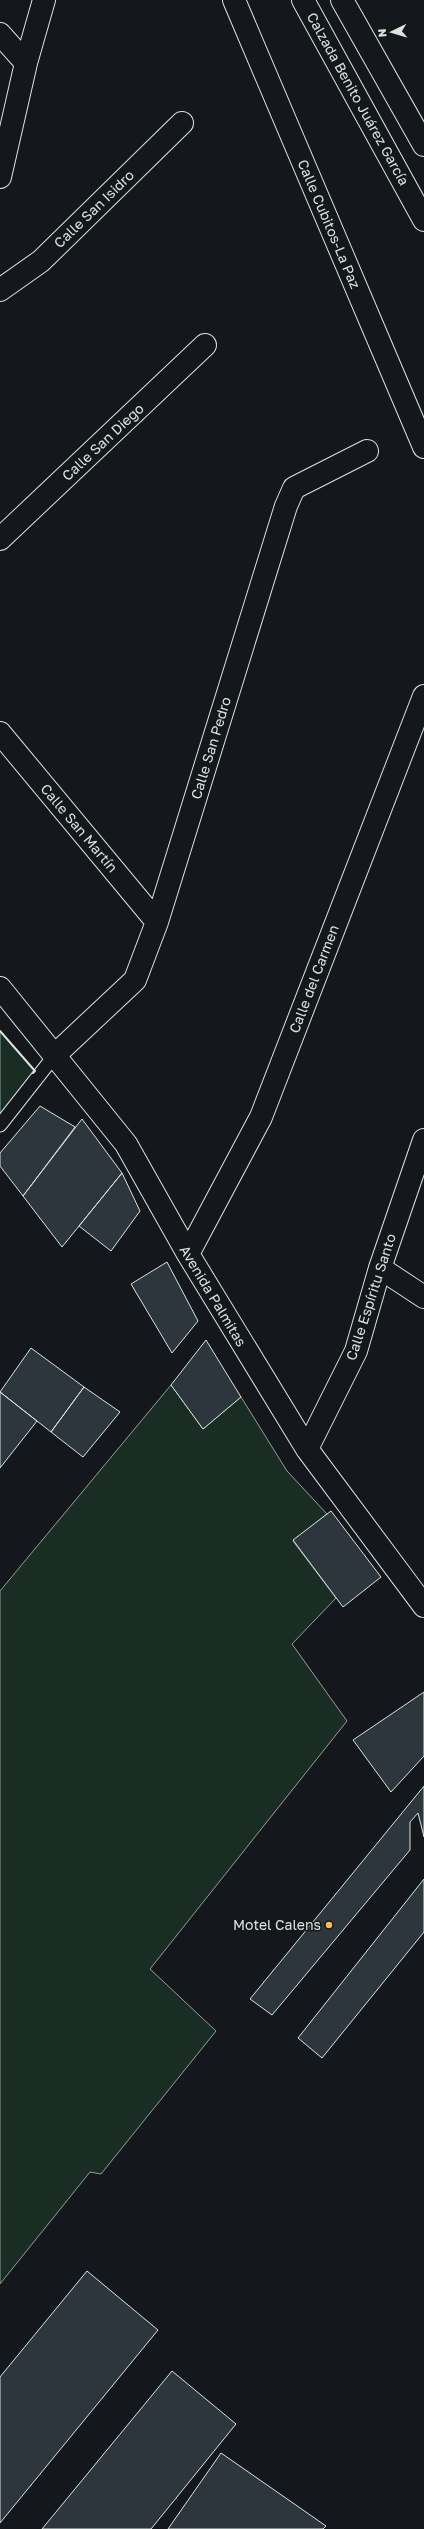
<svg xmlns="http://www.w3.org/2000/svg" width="424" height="2529" font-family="'Golos Text',sans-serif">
	<rect width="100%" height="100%" fill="#14181c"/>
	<path fill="#1a2d24" stroke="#939e99" d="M 0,1031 L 35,1071 L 0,1115 Z
		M 171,1385 L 203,1429 L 241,1397 L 287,1471 L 327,1514 L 293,1541 L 336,1598 L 292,1644 L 347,1721 L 150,1969 L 216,2031 L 101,2174 L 90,2172 L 0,2284 L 0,1591 Z"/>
	<path fill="#2c363c" stroke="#d8e6dc" d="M 40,1106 L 75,1127 L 23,1196 L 0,1166 L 0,1153 Z
		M 82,1119 L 122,1173 L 62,1247 L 23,1196 Z
		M 122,1173 L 140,1211 L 111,1251 L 79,1226 Z
		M 167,1262 L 198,1321 L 172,1353 L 131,1284 Z
		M 206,1340 L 241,1397 L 203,1429 L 171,1385 Z
		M 31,1348 L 84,1387 L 51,1432 L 0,1392 Z
		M 84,1387 L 120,1412 L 83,1457 L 51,1432 Z
		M 0,1392 L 37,1421 L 0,1468 Z
		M 331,1511 L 381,1577 L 343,1607 L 293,1540 Z
		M 424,1692 L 424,1756 L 391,1792 L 353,1740 Z
		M 424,1786 L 424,1837 L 418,1813 L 410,1822 L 410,1850 L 272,2015 L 250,1999 Z
		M 424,1879 L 424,1932 L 322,2058 L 298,2038 Z
		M 87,2271 L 158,2330 L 0,2523 L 0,2377 Z
		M 172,2371 L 236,2424 L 151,2529 L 42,2529 Z
		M 221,2453 L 326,2526 L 323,2529 L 168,2529 Z"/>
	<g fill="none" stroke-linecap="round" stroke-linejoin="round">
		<defs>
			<path id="service" d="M 0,1125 L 55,1055"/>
			<path id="minor" d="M 303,0 L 424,220
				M 342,0 L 424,145
				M 0,34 L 26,63
				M 0,177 L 26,63 L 44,0
				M 0,290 L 41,261 L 182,123
				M 0,539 L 205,345
				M 0,733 L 157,922
				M 0,988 L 126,1144 L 188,1254 L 307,1449 L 424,1606
				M 55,1055 L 135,980 L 157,922 L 286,506 L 294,488 L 367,451
				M 188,1254 L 261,1117 L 424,696
				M 380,1268 L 424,1297
				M 307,1449 L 356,1351 L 380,1268 L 424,1140"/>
			<path id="secondary" d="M 234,0 L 424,447"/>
		</defs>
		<use href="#service" stroke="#d8e6dc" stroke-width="15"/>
		<use href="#minor" stroke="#d8e6dc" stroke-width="24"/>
		<use href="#secondary" stroke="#d8e6dc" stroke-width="24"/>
		<use href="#service" stroke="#14181c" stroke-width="13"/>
		<use href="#minor" stroke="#14181c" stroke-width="22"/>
		<use href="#secondary" stroke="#14181c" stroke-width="22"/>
		<path stroke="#d8e6dc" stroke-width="2" d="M 0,1031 L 35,1071 L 33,1073"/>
	</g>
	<circle fill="#ffb74d" stroke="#14181c" stroke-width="1.5" cx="329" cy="1925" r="4"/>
	<g text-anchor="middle" stroke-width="3" stroke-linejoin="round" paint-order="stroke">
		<g font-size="14" fill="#d8e6dc" stroke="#14181c">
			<text transform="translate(358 99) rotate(61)" y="5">Calzada Benito Juárez García</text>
			<text transform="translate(94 209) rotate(-44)" y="5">Calle San Isidro</text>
			<text transform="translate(329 224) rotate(67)" y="5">Calle Cubitos-La Paz</text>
			<text transform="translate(103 442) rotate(-43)" y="5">Calle San Diego</text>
			<text transform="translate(211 748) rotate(-73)" y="5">Calle San Pedro</text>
			<text transform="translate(79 828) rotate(50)" y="5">Calle San Martín</text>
			<text transform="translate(314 979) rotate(-69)" y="5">Calle del Carmen</text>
			<text transform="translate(213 1296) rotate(59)" y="5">Avenida Palmitas</text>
			<text transform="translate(371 1297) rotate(-72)" y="5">Calle Espíritu Santo</text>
		</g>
		<g font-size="14" fill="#d8e6dc" stroke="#14181c" text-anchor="end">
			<text x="321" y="1930">Motel Calens</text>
		</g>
	</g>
	<g transform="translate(392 32) rotate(265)" stroke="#14181c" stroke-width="3" paint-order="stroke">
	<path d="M0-3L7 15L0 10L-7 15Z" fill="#d8e6dc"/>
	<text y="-6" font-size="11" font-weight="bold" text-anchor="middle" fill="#d8e6dc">N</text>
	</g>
</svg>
